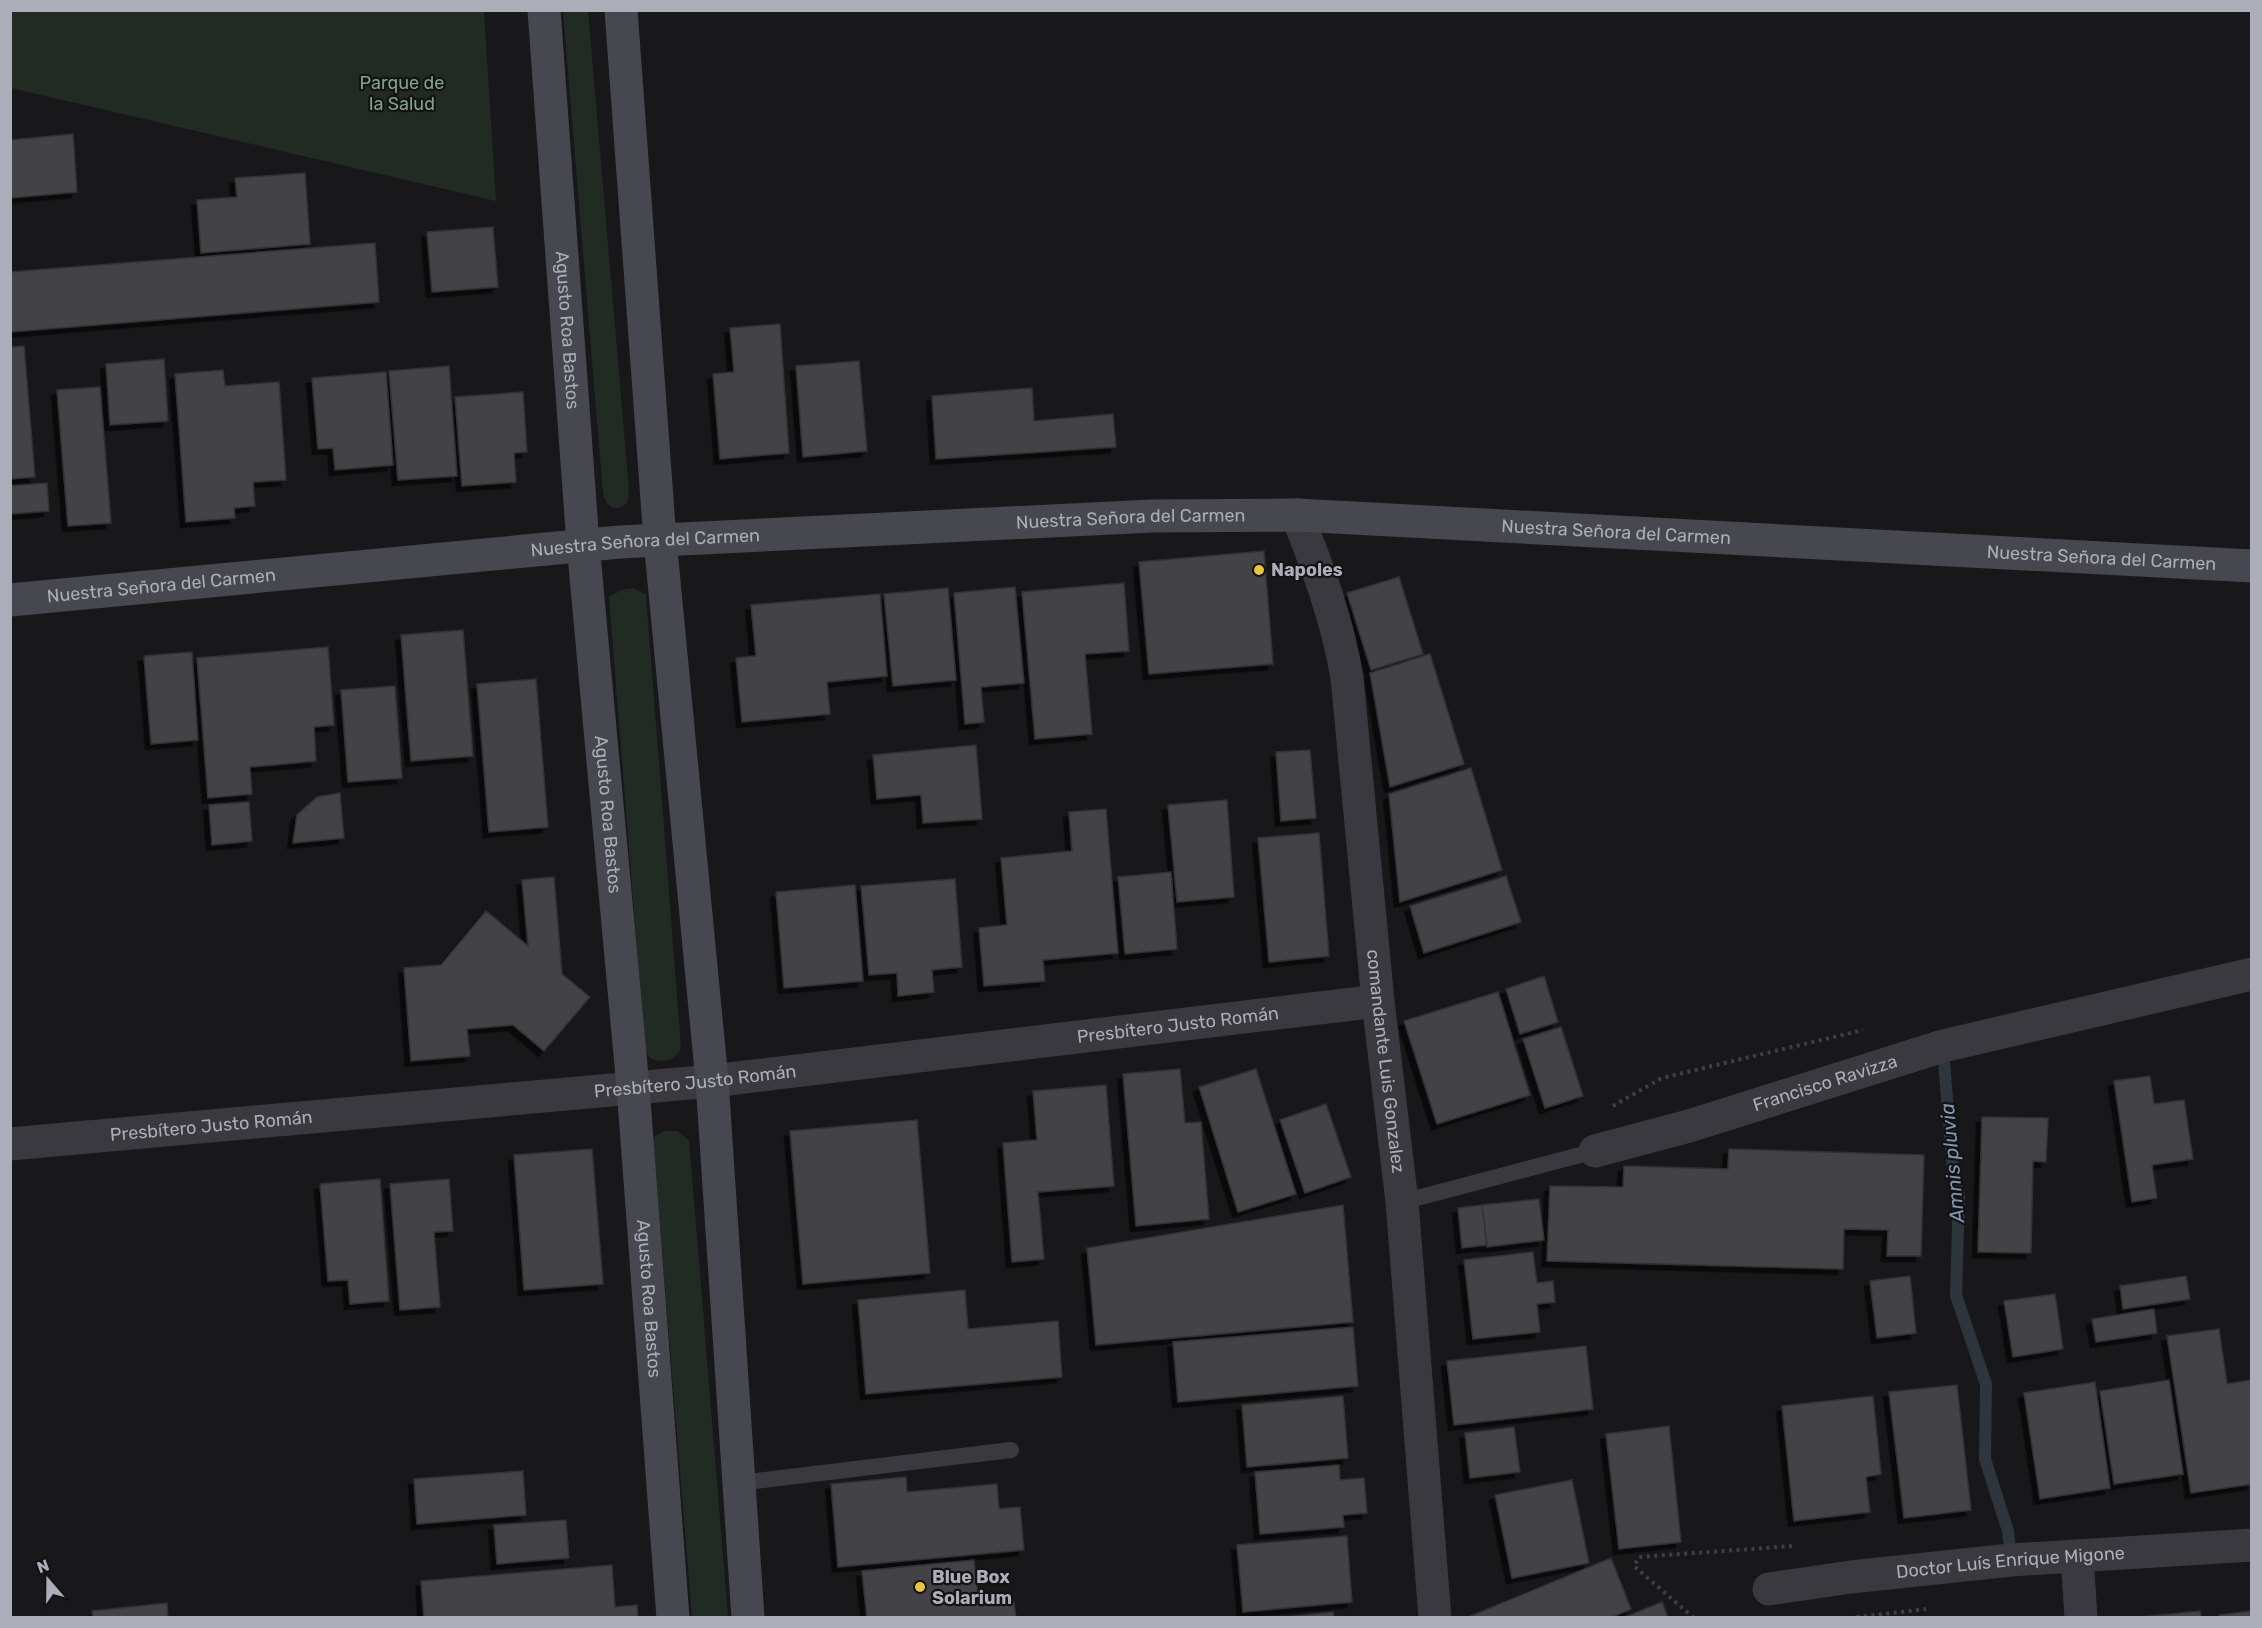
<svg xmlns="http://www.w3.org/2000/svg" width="2262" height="1628" font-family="Rubik,sans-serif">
	<defs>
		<filter id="shadow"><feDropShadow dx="-5.5" dy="5.5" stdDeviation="0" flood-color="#0009"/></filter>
	</defs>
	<rect width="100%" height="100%" fill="#18181a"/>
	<path fill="#222a24" d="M 11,10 L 484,11 L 496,201 L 11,88 Z
		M 563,11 L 588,11 L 629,490 L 627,503 C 616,513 606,508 603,493 Z
		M 633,588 L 646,595 L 681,1048 C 675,1062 663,1063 650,1058 L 645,1049 L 609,597 L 622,590 Z
		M 664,1131 L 677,1131 L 689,1140 L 728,1617 L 692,1617 L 653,1141 L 655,1136 Z"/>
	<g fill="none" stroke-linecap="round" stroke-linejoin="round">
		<path stroke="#2e353d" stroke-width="12" d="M 1943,1049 L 1953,1172 L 1959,1197 L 1956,1295 L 1986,1384 L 1985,1459 L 2008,1531 L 2011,1559"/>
	</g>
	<path fill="#424347" stroke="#333236" stroke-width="1.5" filter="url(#shadow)" d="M 73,134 L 77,192 L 10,198 L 10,140 Z
		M 305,173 L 310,244 L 201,253 L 197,200 L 237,197 L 235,178 Z
		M 493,227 L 498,287 L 432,292 L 427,232 Z
		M 375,243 L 379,302 L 10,332 L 10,272 Z
		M 780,324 L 789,453 L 720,459 L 713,374 L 734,372 L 730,328 Z
		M 24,346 L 35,477 L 10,479 L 10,347 Z
		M 164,359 L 168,421 L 110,425 L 106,364 Z
		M 859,361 L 867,451 L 803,457 L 796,366 Z
		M 449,366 L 457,476 L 398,480 L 389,371 Z
		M 223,370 L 225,386 L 279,382 L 286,480 L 253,482 L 255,506 L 234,508 L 235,518 L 186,522 L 175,374 Z
		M 386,372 L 393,465 L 335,470 L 333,448 L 318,449 L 312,378 Z
		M 100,387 L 111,523 L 68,526 L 57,390 Z
		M 1032,388 L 1034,421 L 1113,414 L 1116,447 L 936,459 L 932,396 Z
		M 523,392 L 527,452 L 514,453 L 516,482 L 462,486 L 455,397 Z
		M 47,483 L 49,511 L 10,514 L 10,486 Z
		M 1264,551 L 1273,664 L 1149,674 L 1139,562 Z
		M 1399,577 L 1423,654 L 1371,670 L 1347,593 Z
		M 1124,583 L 1129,651 L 1085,654 L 1092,734 L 1035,739 L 1022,592 Z
		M 1015,587 L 1024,683 L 981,687 L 984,722 L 965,724 L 954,593 Z
		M 948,588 L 956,680 L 893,686 L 884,594 Z
		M 880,594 L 887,676 L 827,682 L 830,714 L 742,722 L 736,658 L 756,656 L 751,605 Z
		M 463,630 L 473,756 L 411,761 L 401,635 Z
		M 328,647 L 334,725 L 314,727 L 316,761 L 250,767 L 252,794 L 208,798 L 197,658 Z
		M 192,652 L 198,740 L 151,744 L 144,656 Z
		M 1430,654 L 1464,764 L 1390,787 L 1370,673 Z
		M 536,679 L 548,827 L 489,832 L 477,684 Z
		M 395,686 L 402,778 L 348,782 L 341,690 Z
		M 976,745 L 982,819 L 923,823 L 921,795 L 877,799 L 873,755 Z
		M 1310,750 L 1316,818 L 1281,821 L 1276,752 Z
		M 1471,768 L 1502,870 L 1400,902 L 1389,794 Z
		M 340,793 L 344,838 L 293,843 L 297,815 L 317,797 Z
		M 1227,800 L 1234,897 L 1177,902 L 1168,805 Z
		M 249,802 L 252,841 L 212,845 L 209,805 Z
		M 1106,809 L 1118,953 L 1043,960 L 1045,981 L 984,986 L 979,928 L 1007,925 L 1001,858 L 1072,851 L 1069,812 Z
		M 1319,833 L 1329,956 L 1269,962 L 1258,838 Z
		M 1171,872 L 1177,949 L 1125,954 L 1118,877 Z
		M 1506,876 L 1521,922 L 1424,953 L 1410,906 Z
		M 554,877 L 562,974 L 590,997 L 544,1051 L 513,1025 L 467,1029 L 470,1056 L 411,1061 L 404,968 L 441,965 L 486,911 L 528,946 L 522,880 Z
		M 955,879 L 962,967 L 932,970 L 934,992 L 898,996 L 897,973 L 869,975 L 861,886 Z
		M 855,885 L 863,981 L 784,988 L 776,892 Z
		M 1544,976 L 1558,1022 L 1520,1034 L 1506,989 Z
		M 1498,992 L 1530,1095 L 1437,1124 L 1404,1021 Z
		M 1561,1027 L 1583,1096 L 1545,1108 L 1523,1039 Z
		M 1180,1069 L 1185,1123 L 1201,1122 L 1209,1219 L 1136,1226 L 1123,1074 Z
		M 1256,1069 L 1296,1194 L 1238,1212 L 1199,1087 Z
		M 2150,1076 L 2154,1104 L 2184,1100 L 2193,1159 L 2152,1165 L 2157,1198 L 2132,1202 L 2114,1081 Z
		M 1106,1085 L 1114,1186 L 1038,1192 L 1044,1259 L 1012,1262 L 1003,1143 L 1037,1140 L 1033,1091 Z
		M 1326,1104 L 1351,1177 L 1305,1193 L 1280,1120 Z
		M 1982,1117 L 2048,1118 L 2046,1162 L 2033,1161 L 2031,1253 L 1978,1252 Z
		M 917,1120 L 930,1273 L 803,1284 L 790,1131 Z
		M 592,1149 L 603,1284 L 524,1290 L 514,1155 Z
		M 1729,1149 L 1924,1155 L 1921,1256 L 1887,1256 L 1888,1230 L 1844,1229 L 1843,1269 L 1547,1261 L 1550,1186 L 1623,1187 L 1624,1166 L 1728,1169 Z
		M 380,1179 L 389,1301 L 350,1304 L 348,1280 L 328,1281 L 320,1184 Z
		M 449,1179 L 453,1231 L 434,1232 L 440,1307 L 400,1310 L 390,1184 Z
		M 1539,1199 L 1544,1240 L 1487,1247 L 1482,1205 Z
		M 1343,1205 L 1353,1322 L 1096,1345 L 1087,1248 Z
		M 1482,1205 L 1487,1245 L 1462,1248 L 1458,1208 Z
		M 1533,1252 L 1537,1283 L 1553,1281 L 1555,1302 L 1537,1304 L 1540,1332 L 1473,1339 L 1464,1260 Z
		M 1910,1276 L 1916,1333 L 1877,1338 L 1870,1281 Z
		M 2186,1276 L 2190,1299 L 2123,1309 L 2120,1286 Z
		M 965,1290 L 968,1329 L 1058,1321 L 1062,1377 L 866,1394 L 858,1300 Z
		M 2055,1294 L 2063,1349 L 2013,1357 L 2004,1301 Z
		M 2154,1309 L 2157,1333 L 2096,1342 L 2092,1319 Z
		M 1353,1327 L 1358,1386 L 1178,1402 L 1173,1342 Z
		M 2219,1329 L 2227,1384 L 2252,1380 L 2252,1484 L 2191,1493 L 2167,1336 Z
		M 1586,1346 L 1593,1409 L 1454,1425 L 1447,1361 Z
		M 2169,1380 L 2183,1474 L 2114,1484 L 2100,1391 Z
		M 2095,1382 L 2110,1488 L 2040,1499 L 2024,1393 Z
		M 1957,1385 L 1971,1510 L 1904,1518 L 1889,1392 Z
		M 1343,1396 L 1348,1458 L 1247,1467 L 1242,1405 Z
		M 1873,1396 L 1881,1474 L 1866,1477 L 1870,1512 L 1794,1521 L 1782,1406 Z
		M 1669,1426 L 1681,1542 L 1619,1549 L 1606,1434 Z
		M 1514,1427 L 1520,1472 L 1470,1478 L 1465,1433 Z
		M 1339,1465 L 1340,1480 L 1364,1478 L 1367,1513 L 1343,1515 L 1344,1527 L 1260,1534 L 1255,1472 Z
		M 523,1471 L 526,1515 L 417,1524 L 414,1479 Z
		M 906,1477 L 907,1492 L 997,1484 L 999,1509 L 1020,1507 L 1024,1550 L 838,1567 L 831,1484 Z
		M 1572,1480 L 1589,1563 L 1512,1578 L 1495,1495 Z
		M 566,1520 L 569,1558 L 497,1564 L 494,1525 Z
		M 1347,1536 L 1352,1602 L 1243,1612 L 1237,1545 Z
		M 1611,1558 L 1631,1609 L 1610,1618 L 1466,1618 Z
		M 974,1560 L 979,1606 L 1014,1602 L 1016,1618 L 867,1618 L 862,1571 Z
		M 612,1565 L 615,1607 L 637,1605 L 638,1618 L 424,1618 L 421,1581 Z
		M 1662,1602 L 1668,1618 L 1623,1618 Z
		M 167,1603 L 168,1618 L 93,1618 L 92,1611 Z
		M 2200,1611 L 2201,1618 L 2131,1618 Z
		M 2252,1611 L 2252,1618 L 2219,1618 L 2219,1615 Z
		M 1333,1612 L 1334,1618 L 1276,1618 Z"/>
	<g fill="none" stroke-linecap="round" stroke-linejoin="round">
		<path stroke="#3f4046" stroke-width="4" stroke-dasharray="3 4.5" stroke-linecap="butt" d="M 1613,1106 L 1662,1078 L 1863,1030
			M 1694,1618 L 1634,1566 L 1639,1557 L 1793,1546
			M 1849,1618 L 1926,1609"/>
		<path stroke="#39393f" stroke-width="16" d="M 1402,1202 L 1595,1151
			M 739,1483 L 1011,1450"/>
		<g stroke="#39393f" stroke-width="33">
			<path id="s1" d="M 1297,515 C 1318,568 1338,622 1347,678 L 1378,1001 L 1402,1202 L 1435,1618"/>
			<path id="s2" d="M 10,1144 L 712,1081 L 1378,1001"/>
			<path id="s3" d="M 1595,1151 L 1689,1126 L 1943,1046 L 2252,974"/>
			<path d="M 2077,1556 L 2081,1618"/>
			<path id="s4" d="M 1769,1589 L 1851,1577 L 2011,1560 L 2252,1545"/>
		</g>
		<g stroke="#47484f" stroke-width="33">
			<path id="s5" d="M 544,10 L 583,544 L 633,1087 L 673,1618"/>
			<path d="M 621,10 L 660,540 L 712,1081 L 748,1618"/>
			<path id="s6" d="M 10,600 L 620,542 L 1152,516 L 1297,515 L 2252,566"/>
		</g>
	</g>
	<g fill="#e9c541" stroke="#131315" stroke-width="2">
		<circle cx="1259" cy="570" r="6"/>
		<circle cx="920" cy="1587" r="6"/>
	</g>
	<g text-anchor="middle" stroke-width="4.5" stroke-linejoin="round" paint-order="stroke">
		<g font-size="18" fill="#83a389" stroke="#131315">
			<text x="402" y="89">Parque de<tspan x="402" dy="21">la Salud</tspan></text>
		</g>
		<g font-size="18" fill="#abaeb9" stroke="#131315">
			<text dy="6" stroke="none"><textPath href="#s5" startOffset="321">Agusto Roa Bastos</textPath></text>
			<text dy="6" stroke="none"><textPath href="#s6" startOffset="1124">Nuestra Señora del Carmen</textPath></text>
			<text dy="6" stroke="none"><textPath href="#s6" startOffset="1610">Nuestra Señora del Carmen</textPath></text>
			<text dy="6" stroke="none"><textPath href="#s6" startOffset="638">Nuestra Señora del Carmen</textPath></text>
			<text dy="6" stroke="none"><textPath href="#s6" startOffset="2096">Nuestra Señora del Carmen</textPath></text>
			<text dy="6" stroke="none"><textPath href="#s6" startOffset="152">Nuestra Señora del Carmen</textPath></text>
			<text dy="6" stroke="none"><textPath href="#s5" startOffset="807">Agusto Roa Bastos</textPath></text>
			<text dy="6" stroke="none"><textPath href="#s2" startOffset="1174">Presbítero Justo Román</textPath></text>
			<text dy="6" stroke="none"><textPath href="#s1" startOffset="556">comandante Luis Gonzalez</textPath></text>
			<text dy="6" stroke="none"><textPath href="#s2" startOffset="688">Presbítero Justo Román</textPath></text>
			<text dy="6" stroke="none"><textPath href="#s3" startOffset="240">Francisco Ravizza</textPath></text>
			<text dy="6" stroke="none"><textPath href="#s2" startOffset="202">Presbítero Justo Román</textPath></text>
			<text dy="6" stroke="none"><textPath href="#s5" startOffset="1293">Agusto Roa Bastos</textPath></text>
			<text dy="6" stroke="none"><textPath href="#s4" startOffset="243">Doctor Luís Enrique Migone</textPath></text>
		</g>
		<g font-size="18" font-weight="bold" fill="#abaeb9" stroke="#131315" text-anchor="start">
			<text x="1271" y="576">Napoles</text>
			<text x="932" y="1583">Blue Box<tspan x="932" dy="21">Solarium</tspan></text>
		</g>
		<g font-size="20" font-style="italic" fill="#8497b2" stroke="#131315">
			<text transform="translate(1952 1163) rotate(-95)" y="7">Amnis pluvia</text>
		</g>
	</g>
	<rect width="2262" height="1628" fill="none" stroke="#abaeb9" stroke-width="24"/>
	<g transform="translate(48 1580) rotate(340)" stroke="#131315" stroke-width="4.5" paint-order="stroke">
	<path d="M0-4.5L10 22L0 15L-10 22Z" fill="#abaeb9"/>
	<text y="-9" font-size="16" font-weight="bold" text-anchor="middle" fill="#abaeb9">N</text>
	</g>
</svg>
